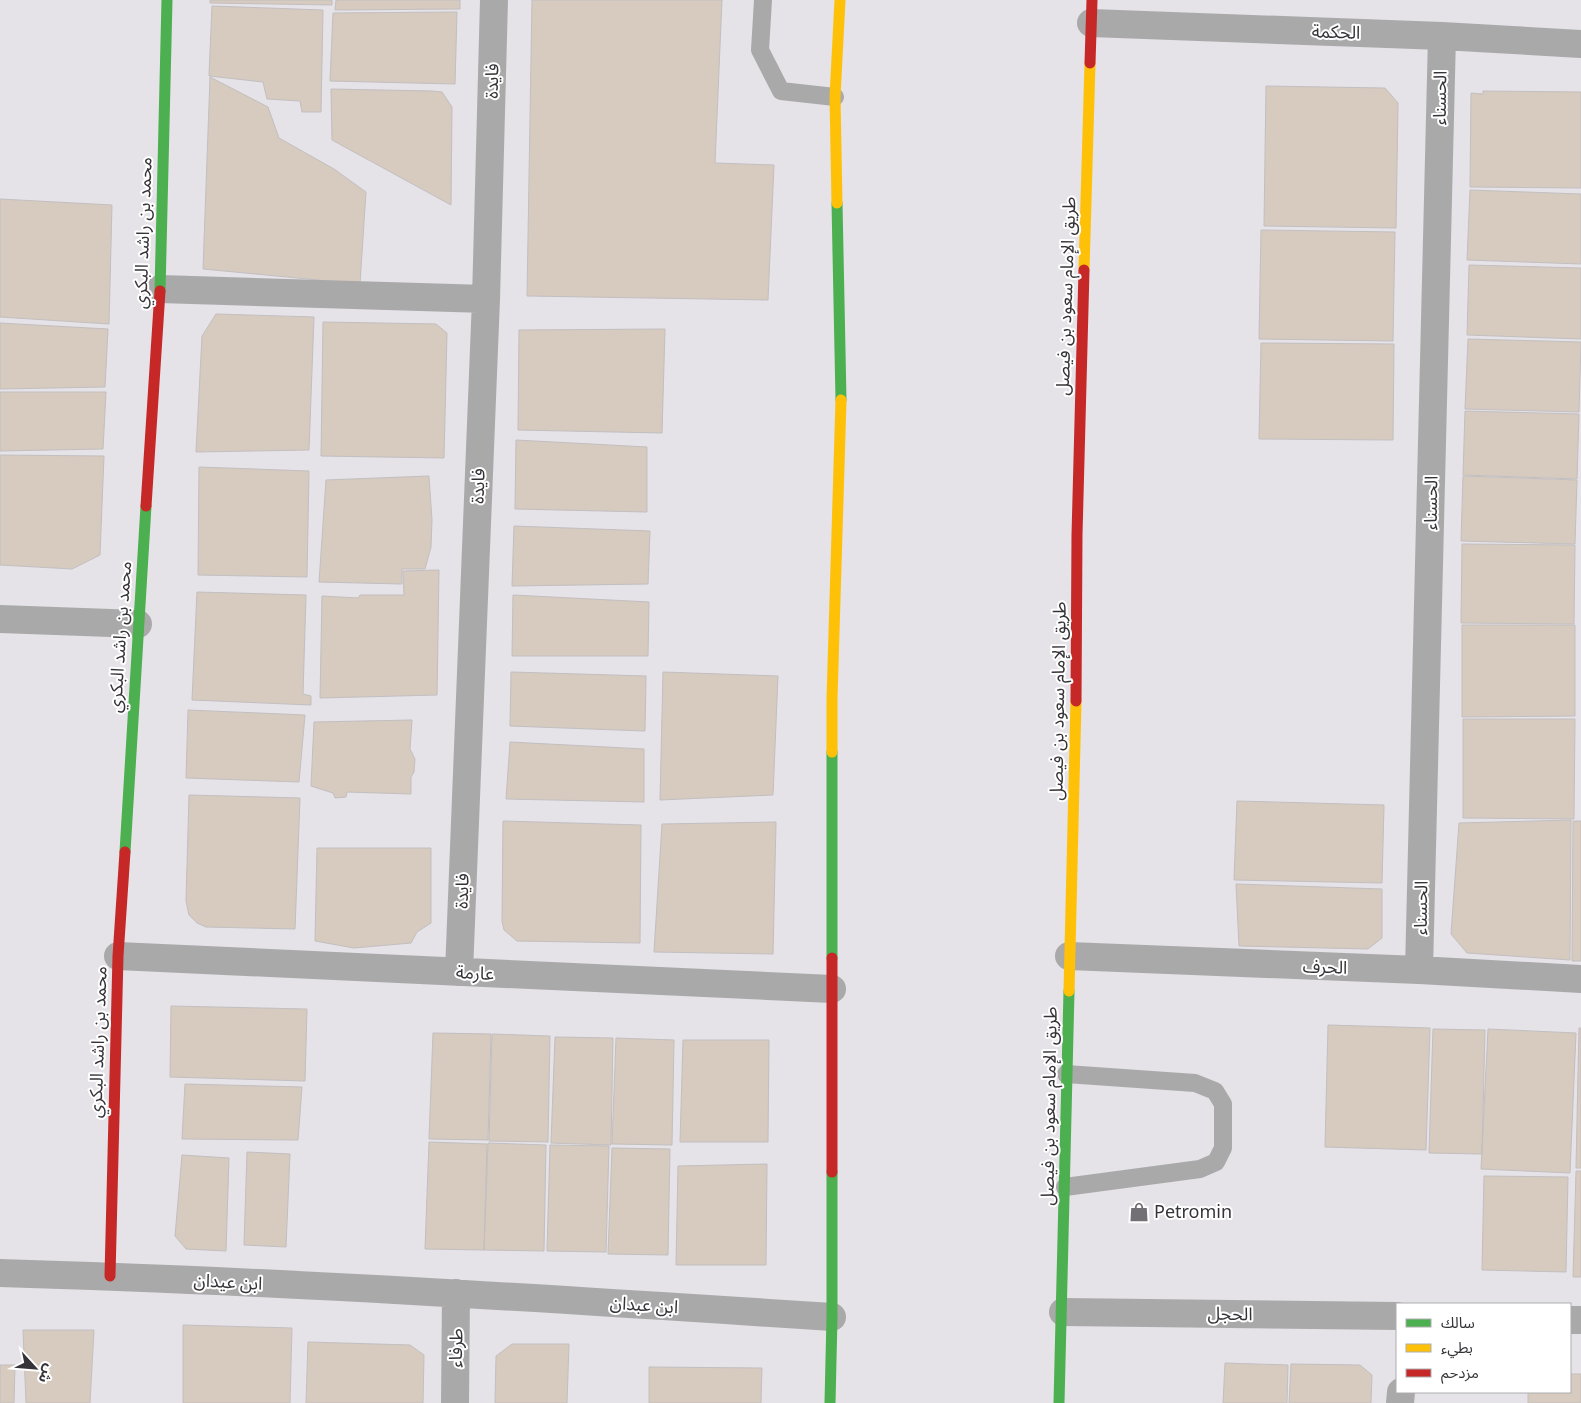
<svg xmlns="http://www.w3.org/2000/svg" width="1581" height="1403" font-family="'Noto Sans','Noto Sans Arabic',sans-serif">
	<rect width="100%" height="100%" fill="#e5e2e8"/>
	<path fill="#d7cabf" stroke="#c2bfc0" d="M 210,0 L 332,0 L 332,5 L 210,3 Z
		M 336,0 L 460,0 L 460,9 L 335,10 Z
		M 532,0 L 722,0 L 715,163 L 774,165 L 768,300 L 527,296 Z
		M 212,6 L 323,10 L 321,112 L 302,112 L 300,101 L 267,99 L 263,82 L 209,76 Z
		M 457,12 L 455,84 L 330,81 L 333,13 Z
		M 210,77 L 268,107 L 279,138 L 334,169 L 366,192 L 360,284 L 203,269 Z
		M 1266,86 L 1385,88 L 1398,103 L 1396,228 L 1264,226 Z
		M 331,89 L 432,91 L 442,92 L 452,107 L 451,205 L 332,140 Z
		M 1483,91 L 1581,92 L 1581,188 L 1470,187 L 1471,93 L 1483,94 Z
		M 1470,190 L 1581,194 L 1581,264 L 1467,260 Z
		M 0,199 L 112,205 L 109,324 L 0,317 Z
		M 1261,230 L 1395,232 L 1393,341 L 1259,339 Z
		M 1469,265 L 1581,268 L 1581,339 L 1467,335 Z
		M 216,314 L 314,317 L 309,450 L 196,452 L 202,336 Z
		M 323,322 L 436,324 L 447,333 L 444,458 L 321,456 Z
		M 0,323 L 108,329 L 105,387 L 0,389 Z
		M 665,329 L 662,433 L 518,430 L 519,330 Z
		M 1468,339 L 1581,342 L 1579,412 L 1465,409 Z
		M 1261,343 L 1394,344 L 1393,440 L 1259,439 Z
		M 0,392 L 106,392 L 103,449 L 0,451 Z
		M 1465,411 L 1579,414 L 1577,479 L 1463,475 Z
		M 516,440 L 647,447 L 647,512 L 515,509 Z
		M 0,455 L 104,456 L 100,555 L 72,569 L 0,565 Z
		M 199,467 L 309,471 L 307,577 L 198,575 Z
		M 429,476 L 432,520 L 431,547 L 425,569 L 402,569 L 402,584 L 319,582 L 326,480 Z
		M 1463,476 L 1577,480 L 1575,544 L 1461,541 Z
		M 514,526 L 650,531 L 648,584 L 512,586 Z
		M 1462,544 L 1575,545 L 1574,624 L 1461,623 Z
		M 439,570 L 437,695 L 320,698 L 322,596 L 358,598 L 360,595 L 404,595 L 403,571 Z
		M 197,592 L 306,595 L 303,694 L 311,696 L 311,705 L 192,700 Z
		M 513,595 L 649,602 L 648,656 L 512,656 Z
		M 1462,625 L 1575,625 L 1575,716 L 1462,717 Z
		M 511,672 L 646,676 L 645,731 L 510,726 Z
		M 663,672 L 778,676 L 773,795 L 660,800 Z
		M 188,710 L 305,715 L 299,782 L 186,778 Z
		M 1463,719 L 1575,719 L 1574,819 L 1463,818 Z
		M 412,720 L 410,749 L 415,759 L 414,772 L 411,777 L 411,794 L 347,792 L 346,797 L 335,798 L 333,793 L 311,786 L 314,722 Z
		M 510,742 L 644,749 L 644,802 L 506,799 Z
		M 189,795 L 300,798 L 295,929 L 206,927 L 197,923 L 189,915 L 186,901 Z
		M 1237,801 L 1384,805 L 1382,883 L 1234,880 Z
		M 1571,820 L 1570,960 L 1467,953 L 1451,934 L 1459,823 Z
		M 503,821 L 641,825 L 640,943 L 517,941 L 504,930 L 502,921 Z
		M 1573,821 L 1581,821 L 1581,961 L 1572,961 Z
		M 776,822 L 773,954 L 654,952 L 662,824 Z
		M 317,848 L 431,848 L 431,923 L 417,932 L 411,943 L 354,948 L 315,941 Z
		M 1236,884 L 1382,889 L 1382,938 L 1368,949 L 1239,946 Z
		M 171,1006 L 307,1009 L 305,1081 L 170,1077 Z
		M 1328,1025 L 1430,1028 L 1426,1150 L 1325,1147 Z
		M 1579,1028 L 1581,1028 L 1581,1168 L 1576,1168 Z
		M 1433,1029 L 1485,1030 L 1482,1154 L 1429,1153 Z
		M 1488,1029 L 1576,1033 L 1570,1173 L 1481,1169 Z
		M 433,1033 L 491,1034 L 488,1140 L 429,1139 Z
		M 492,1034 L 550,1036 L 548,1142 L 489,1141 Z
		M 555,1037 L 613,1038 L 611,1145 L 551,1143 Z
		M 616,1038 L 674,1040 L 672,1145 L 612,1144 Z
		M 683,1040 L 769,1040 L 768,1142 L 680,1142 Z
		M 185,1084 L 302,1087 L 298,1140 L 182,1139 Z
		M 429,1142 L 487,1144 L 484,1250 L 425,1249 Z
		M 488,1143 L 546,1145 L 544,1251 L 484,1250 Z
		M 550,1145 L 609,1146 L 606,1252 L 547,1251 Z
		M 612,1148 L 670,1149 L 668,1255 L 608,1254 Z
		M 247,1152 L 290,1154 L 286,1247 L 244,1245 Z
		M 182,1155 L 229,1158 L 226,1251 L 186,1249 L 175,1236 Z
		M 767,1164 L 766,1265 L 676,1265 L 678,1166 Z
		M 1576,1171 L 1581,1171 L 1581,1277 L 1573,1277 Z
		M 1484,1176 L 1568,1177 L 1566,1272 L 1482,1270 Z
		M 183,1325 L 292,1328 L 290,1403 L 183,1403 Z
		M 23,1330 L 94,1330 L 90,1403 L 26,1403 Z
		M 308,1342 L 410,1345 L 424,1355 L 423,1403 L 306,1403 Z
		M 512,1344 L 569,1344 L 567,1403 L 495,1403 L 496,1356 Z
		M 1225,1363 L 1288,1365 L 1287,1403 L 1223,1403 Z
		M 1291,1364 L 1360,1365 L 1372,1375 L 1371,1403 L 1289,1403 Z
		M 0,1365 L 15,1365 L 14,1403 L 0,1403 Z
		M 649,1367 L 762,1368 L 761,1403 L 649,1403 Z
		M 1570,1374 L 1581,1374 L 1581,1403 L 1528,1403 L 1528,1392 L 1570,1392 Z"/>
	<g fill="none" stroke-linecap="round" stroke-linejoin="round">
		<path stroke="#aaa9a9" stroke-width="18" d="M 763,0 L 760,50 L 781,91 L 835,97
			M 1065,1187 L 1200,1169 L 1216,1162 L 1223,1148 L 1223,1104 L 1215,1091 L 1195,1083 L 1066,1074"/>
		<path stroke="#aaa9a9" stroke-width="28" d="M 1091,23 L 1442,36 L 1581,44
			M 160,289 L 486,299
			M 0,619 L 138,624
			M 118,956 L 832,989
			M 1069,956 L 1419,970 L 1581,979
			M 1419,970 L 1442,36
			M 459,972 L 486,299 L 494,0
			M 0,1273 C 278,1281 555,1299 832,1317
			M 1063,1312 L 1397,1316
			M 1570,1320 L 1581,1320
			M 455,1403 L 456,1293
			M 1400,1403 L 1401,1392"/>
		<path stroke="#4caf50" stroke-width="11" d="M 837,203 L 841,400
			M 160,291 L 167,0
			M 832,752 L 832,958
			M 125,852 L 146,506
			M 830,1403 L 832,1317 L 832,1172
			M 1059,1403 L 1069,991"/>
		<path stroke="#ffc107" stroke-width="11" d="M 837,203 L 835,97 L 840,0
			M 1084,270 L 1090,63
			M 832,752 L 832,699 L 841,400
			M 1069,991 L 1076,701"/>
		<path stroke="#c62828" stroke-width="11" d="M 1090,63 L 1092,0
			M 146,506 L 160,291
			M 1076,701 L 1077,535 L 1084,270
			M 832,958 L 832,1172
			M 110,1276 L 118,956 L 125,852"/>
	</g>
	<defs>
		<symbol id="shop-bare" viewBox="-9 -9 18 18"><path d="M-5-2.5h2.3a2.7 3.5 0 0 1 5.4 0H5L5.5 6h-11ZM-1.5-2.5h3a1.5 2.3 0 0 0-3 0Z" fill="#737075" stroke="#fff" stroke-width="2.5" paint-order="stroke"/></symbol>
	</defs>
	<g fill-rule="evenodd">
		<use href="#shop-bare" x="1125" y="1198" width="28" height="28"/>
	</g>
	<g text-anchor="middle" stroke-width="4" stroke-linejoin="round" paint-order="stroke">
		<g font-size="18" fill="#353337" stroke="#fff">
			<text transform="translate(1336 32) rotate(2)" y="6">الحكمة</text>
			<text transform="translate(492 81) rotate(-89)" y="6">فايدة</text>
			<text transform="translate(1440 98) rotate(-89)" y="6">الحسناء</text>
			<text transform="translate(143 233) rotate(-88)" y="6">محمد بن راشد البكري</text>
			<text transform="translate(1066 296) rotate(-88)" y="6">طريق الإمام سعود بن فيصل</text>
			<text transform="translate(478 486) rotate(-88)" y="6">فايدة</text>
			<text transform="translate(1431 503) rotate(-89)" y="6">الحسناء</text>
			<text transform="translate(120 637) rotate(-86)" y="6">محمد بن راشد البكري</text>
			<text transform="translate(1058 701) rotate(-89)" y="6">طريق الإمام سعود بن فيصل</text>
			<text transform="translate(462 891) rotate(-88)" y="6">فايدة</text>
			<text transform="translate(1421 908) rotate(-89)" y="6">الحسناء</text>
			<text transform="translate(1325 967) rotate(2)" y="6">الحرف</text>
			<text transform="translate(475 973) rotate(3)" y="6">عارمة</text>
			<text transform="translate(98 1042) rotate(-88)" y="6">محمد بن راشد البكري</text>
			<text transform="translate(1049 1106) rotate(-89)" y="6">طريق الإمام سعود بن فيصل</text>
			<text transform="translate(228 1282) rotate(3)" y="6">ابن عيدان</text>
			<text transform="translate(644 1305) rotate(4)" y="6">ابن عبدان</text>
			<text transform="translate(1230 1314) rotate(1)" y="6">الحجل</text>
			<text transform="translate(456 1348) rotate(-89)" y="6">طرفاء</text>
		</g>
		<g font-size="18" fill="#353337" stroke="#fff" text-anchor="start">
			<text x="1154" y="1218">Petromin</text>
		</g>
	</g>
	<rect x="1396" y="1303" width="175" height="90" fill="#ffffff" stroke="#aeadaf"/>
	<rect x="1406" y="1319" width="25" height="8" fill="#4caf50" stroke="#aeadaf"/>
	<text x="1441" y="1328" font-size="15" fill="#353337">سالك</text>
	<rect x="1406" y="1344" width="25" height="8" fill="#ffc107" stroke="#aeadaf"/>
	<text x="1441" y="1353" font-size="15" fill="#353337">بطيء</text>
	<rect x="1406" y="1369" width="25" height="8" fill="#c62828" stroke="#aeadaf"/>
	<text x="1441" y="1378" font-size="15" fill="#353337">مزدحم</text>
	<g transform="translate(35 1368) rotate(116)" stroke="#ffffff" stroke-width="4" paint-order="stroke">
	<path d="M0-4L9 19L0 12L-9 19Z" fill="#353337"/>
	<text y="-8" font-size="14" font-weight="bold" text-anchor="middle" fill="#353337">ش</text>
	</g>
</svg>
